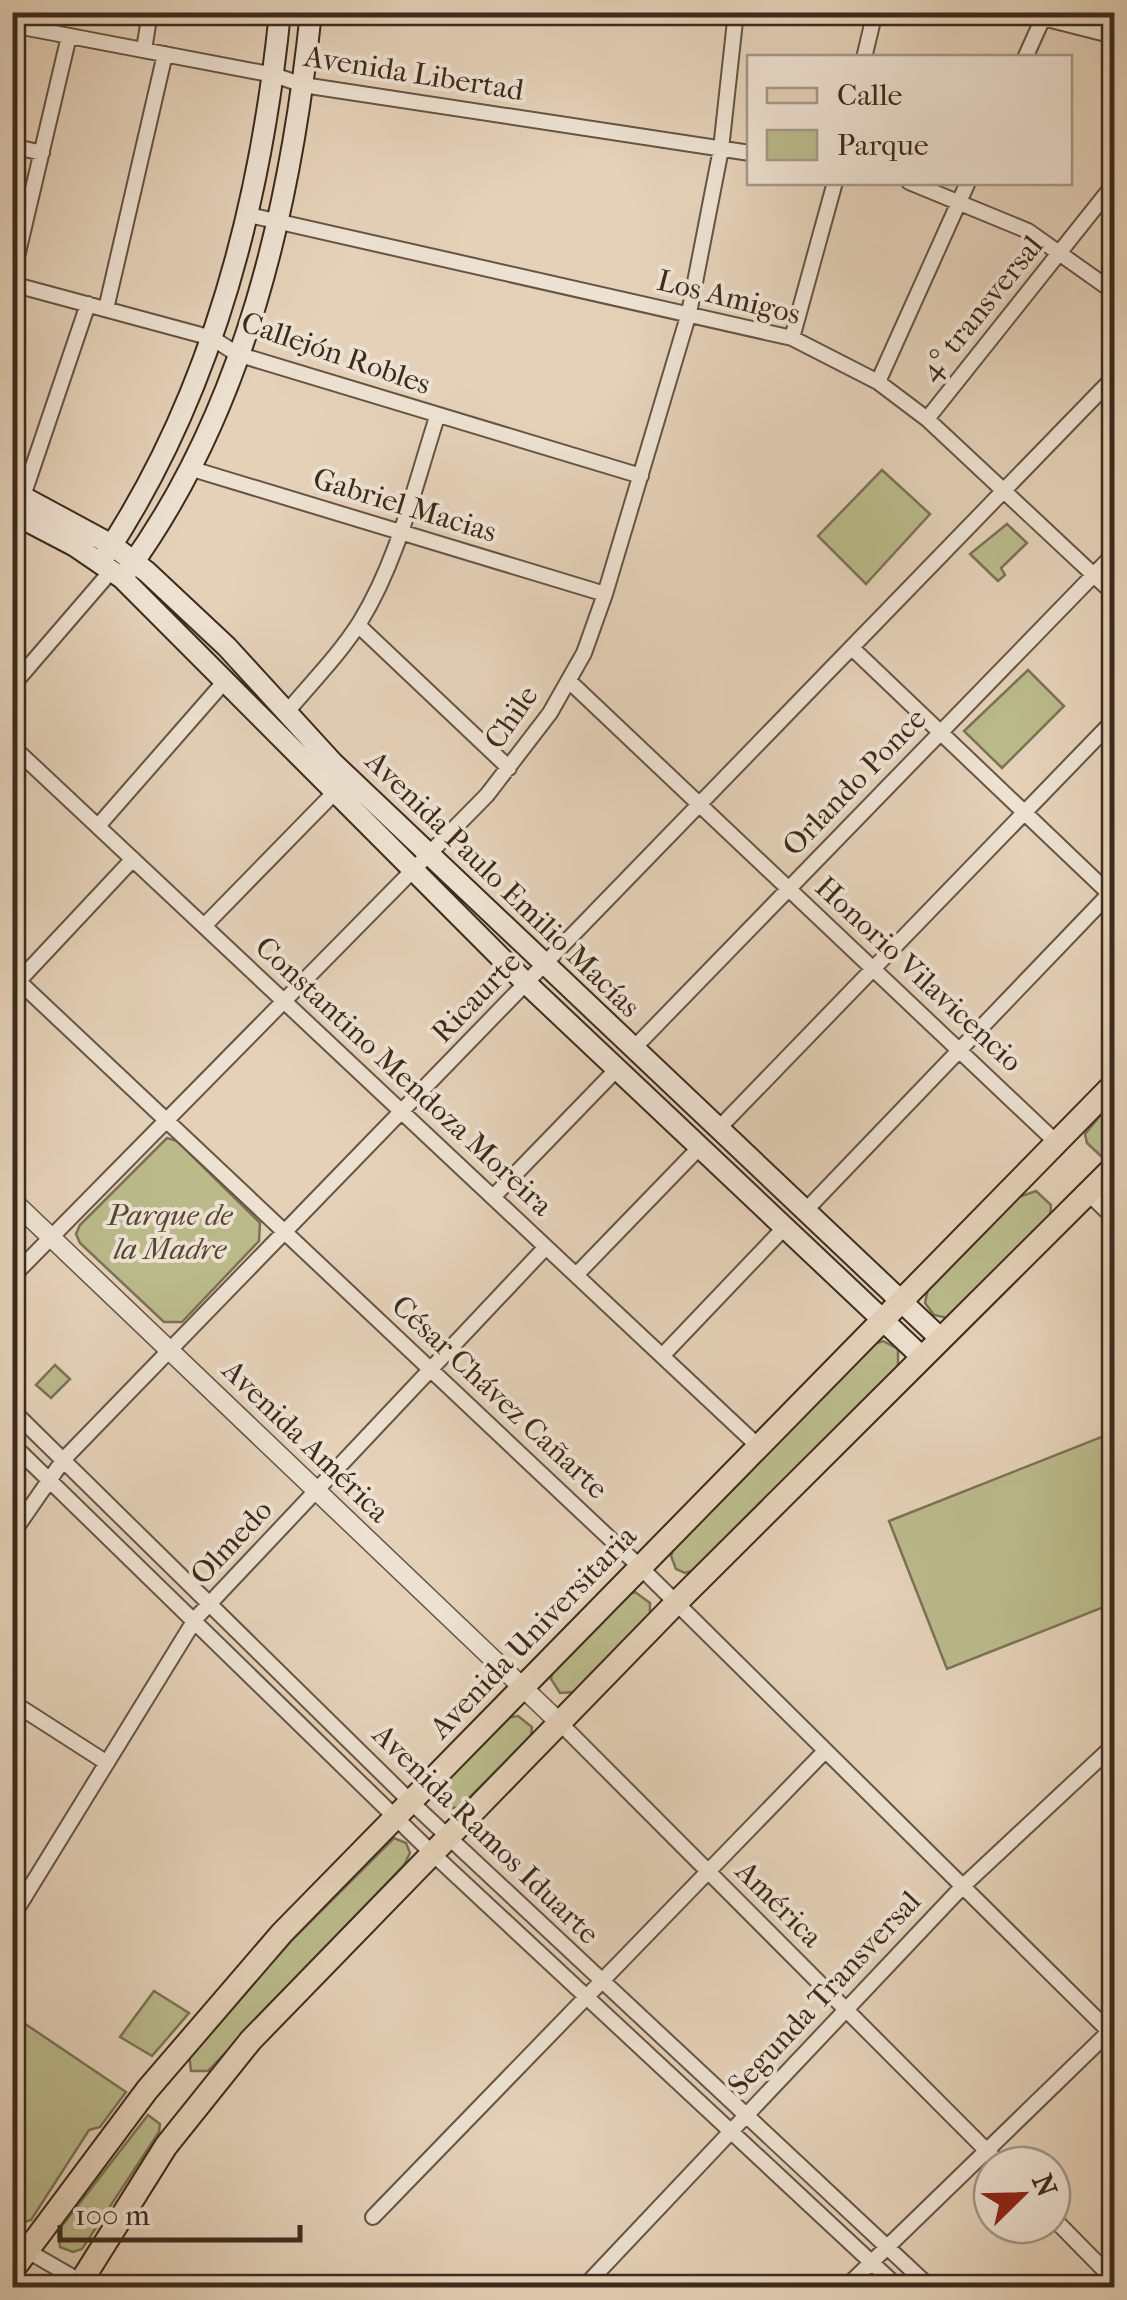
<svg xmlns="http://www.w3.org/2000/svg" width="1127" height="2300" font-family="'IM FELL French Canon',serif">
	<rect width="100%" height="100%" fill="#e4d1b8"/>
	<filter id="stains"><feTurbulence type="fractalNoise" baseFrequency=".002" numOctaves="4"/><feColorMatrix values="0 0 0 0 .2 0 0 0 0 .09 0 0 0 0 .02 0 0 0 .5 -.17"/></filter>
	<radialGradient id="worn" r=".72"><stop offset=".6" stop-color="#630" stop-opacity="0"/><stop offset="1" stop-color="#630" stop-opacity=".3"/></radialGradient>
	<path fill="#baba8b" stroke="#7b7254" stroke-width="2.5" d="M 882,470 L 930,514 L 866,584 L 818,536 Z
		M 1007,524 L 1027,543 L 1001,568 L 1005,575 L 998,581 L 970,554 Z
		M 1028,670 L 1064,706 L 1002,768 L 964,731 Z
		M 1114,1099 L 1114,1154 L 1102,1157 L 1087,1143 L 1085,1134 Z
		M 167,1138 L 177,1141 L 260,1223 L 259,1241 L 182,1322 L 164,1322 L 80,1243 L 76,1234 L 80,1225 Z
		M 1036,1191 L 1051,1205 L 1050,1218 L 947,1318 L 934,1315 L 925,1303 L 928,1288 L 1019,1197 Z
		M 883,1341 L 898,1349 L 898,1370 L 695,1570 L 685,1573 L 676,1569 L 671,1556 L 674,1547 L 874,1344 Z
		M 55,1365 L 70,1379 L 51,1398 L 36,1385 Z
		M 1114,1432 L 1114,1603 L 947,1669 L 889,1521 Z
		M 635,1592 L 650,1603 L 650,1614 L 575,1692 L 560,1693 L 551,1679 L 553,1669 L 627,1595 Z
		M 518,1716 L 532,1727 L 531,1736 L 460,1807 L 444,1809 L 437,1796 L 440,1788 L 507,1718 Z
		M 394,1838 L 406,1843 L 410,1853 L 404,1865 L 208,2071 L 191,2071 L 189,2054 L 294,1938 Z
		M 154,1991 L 189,2013 L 152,2056 L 120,2037 Z
		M 12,2015 L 126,2092 L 100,2127 L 89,2130 L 31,2220 L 12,2226 Z
		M 148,2115 L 160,2124 L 159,2132 L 82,2249 L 73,2252 L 60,2247 L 58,2231 Z"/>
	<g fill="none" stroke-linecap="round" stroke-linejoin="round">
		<defs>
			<path id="minor" d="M 995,12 L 1043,18 L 1114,36
				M 12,25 L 274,75 L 303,85 L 750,153
				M 144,50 L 150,12
				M 864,58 L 875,12
				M 1025,58 L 1043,18
				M 12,146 L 42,153
				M 909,182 L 1028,231 L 1114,292
				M 249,215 L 792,338 L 878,382 L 927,419 L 1114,594
				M 12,278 L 69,36
				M 12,284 L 212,338 L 237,354 L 641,476
				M 106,309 L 165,54
				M 792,338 L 835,182
				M 878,382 L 968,182
				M 927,419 L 1114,184
				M 189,468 L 605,594
				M 23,496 L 88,304
				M 358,625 L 509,768
				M 852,648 L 1114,898
				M 569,681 L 1057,1143
				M 12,686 L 112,570
				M 286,713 C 311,683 339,655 360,622 C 398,560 415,485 437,417
				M 12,746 L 758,1446
				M 98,826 L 225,681
				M 204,926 L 334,793
				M 12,975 L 639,1566 L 1114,2036
				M 12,988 L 133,859
				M 633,1049 L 1114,554
				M 719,1128 L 1114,720
				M 1088,1193 L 1114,1218
				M 493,1197 L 617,1069
				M 805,1211 L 1114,889
				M 576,1275 L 699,1148
				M 12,1277 L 487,795 L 550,713 L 584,653 L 605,594 L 689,313 L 721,149 L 736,12
				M 662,1356 L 785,1227
				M 12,1410 L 411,1802 L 931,2288
				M 12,1444 L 433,1854 L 899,2288
				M 12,1534 L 64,1459 L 1114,377
				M 12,1702 L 107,1763
				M 560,1723 L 1001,2165
				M 12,1917 L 196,1618 L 546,1247
				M 373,2217 L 825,1751
				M 1052,2217 L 1114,2280
				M 12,2242 L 85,2284
				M 583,2288 L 963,1886 L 1114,1745
				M 845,2288 L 1114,2027"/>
			<path id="tertiary" d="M 12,1200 L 560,1723"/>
			<path id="secondary" d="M 12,491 L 112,545 L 147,572 L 227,647 L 333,763 L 941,1339
				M 12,513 L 75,546 L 122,578 L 527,984 L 923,1358
				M 104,557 C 212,395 261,204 280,12
				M 128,570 C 245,409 291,206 311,12"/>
			<path id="primary" d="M 12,2271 L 147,2090 L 282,1933 L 1114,1084
				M 77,2288 L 166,2146 L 251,2040 L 676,1603 L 1114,1167"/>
		</defs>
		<use href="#minor" stroke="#665443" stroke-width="18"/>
		<use href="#tertiary" stroke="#665443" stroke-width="21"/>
		<use href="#secondary" stroke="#3c2b1c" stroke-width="24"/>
		<use href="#primary" stroke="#3c2b1c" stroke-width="26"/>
		<use href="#minor" stroke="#ede1d1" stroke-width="14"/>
		<use href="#tertiary" stroke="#ede1d1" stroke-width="18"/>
		<use href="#secondary" stroke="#ede1d1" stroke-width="20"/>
		<use href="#primary" stroke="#e4d1b8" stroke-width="22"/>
	</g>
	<g text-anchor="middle" stroke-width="8" stroke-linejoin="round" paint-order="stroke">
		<g font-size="30" fill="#3c2b1c" stroke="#ede1d1">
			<text transform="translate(414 73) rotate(9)" y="10">Avenida Libertad</text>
			<text transform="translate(729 297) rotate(14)" y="10">Los Amigos</text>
			<text transform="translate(981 308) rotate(-51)" y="10">4° transversal</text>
			<text transform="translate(336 353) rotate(19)" y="10">Callejón Robles</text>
			<text transform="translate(405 505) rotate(17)" y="10">Gabriel Macias</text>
			<text transform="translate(511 717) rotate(-55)" y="10">Chile</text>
			<text transform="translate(854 782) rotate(-46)" y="10">Orlando Ponce</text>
			<text transform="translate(503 884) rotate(44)" y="10">Avenida Paulo Emilio Macías</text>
			<text transform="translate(919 974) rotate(43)" y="10">Honorio Vilavicencio</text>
			<text transform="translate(476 997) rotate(-46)" y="10">Ricaurte</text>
			<text transform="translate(404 1076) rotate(43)" y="10">Constantino Mendoza Moreira</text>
			<text transform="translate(500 1397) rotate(43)" y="10">César Chávez Cañarte</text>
			<text transform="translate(306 1441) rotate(44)" y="10">Avenida América</text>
			<text transform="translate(231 1542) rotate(-47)" y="10">Olmedo</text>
			<text transform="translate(533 1632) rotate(-46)" y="10">Avenida Universitaria</text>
			<text transform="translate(486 1834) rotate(44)" y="10">Avenida Ramos Iduarte</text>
			<text transform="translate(779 1904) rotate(45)" y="10">América</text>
			<text transform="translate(824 1993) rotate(-47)" y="10">Segunda Transversal</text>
		</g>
		<g font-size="30" font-style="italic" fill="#554832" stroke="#ede1d1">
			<text x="170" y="1225">Parque de<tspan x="170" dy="34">la Madre</tspan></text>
		</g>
	</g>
	<rect width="1127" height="2300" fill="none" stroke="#e4d1b8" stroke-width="50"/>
	<rect x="15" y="15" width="1097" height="2270" fill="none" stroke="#3c2b1c" stroke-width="5"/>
	<rect x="25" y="25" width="1077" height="2250" fill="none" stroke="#3c2b1c" stroke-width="2.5"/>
	<rect x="747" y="55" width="325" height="130" fill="#ede1d1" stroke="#a69889" stroke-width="2.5"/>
	<rect x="767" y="88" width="50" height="15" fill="#e4d1b8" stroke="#a69889" stroke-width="2.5"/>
	<text x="837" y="105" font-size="30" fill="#3c2b1c">Calle</text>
	<rect x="767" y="130" width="50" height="30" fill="#baba8b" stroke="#a69889" stroke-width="2.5"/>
	<text x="837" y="155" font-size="30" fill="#3c2b1c">Parque</text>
	<g transform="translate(1022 2195) rotate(67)"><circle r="48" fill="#ede1d1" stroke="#a69889" stroke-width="2.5"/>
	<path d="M0-8L18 38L0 25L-18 38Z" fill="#8f2418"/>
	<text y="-15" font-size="28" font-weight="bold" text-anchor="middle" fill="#3c2b1c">N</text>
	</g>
	<path d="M60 2225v15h240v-15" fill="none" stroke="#3c2b1c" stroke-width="5"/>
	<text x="75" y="2225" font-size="30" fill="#3c2b1c" stroke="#ede1d1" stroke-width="8" paint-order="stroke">100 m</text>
	<rect width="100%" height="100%" filter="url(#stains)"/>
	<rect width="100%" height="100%" fill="url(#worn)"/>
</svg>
